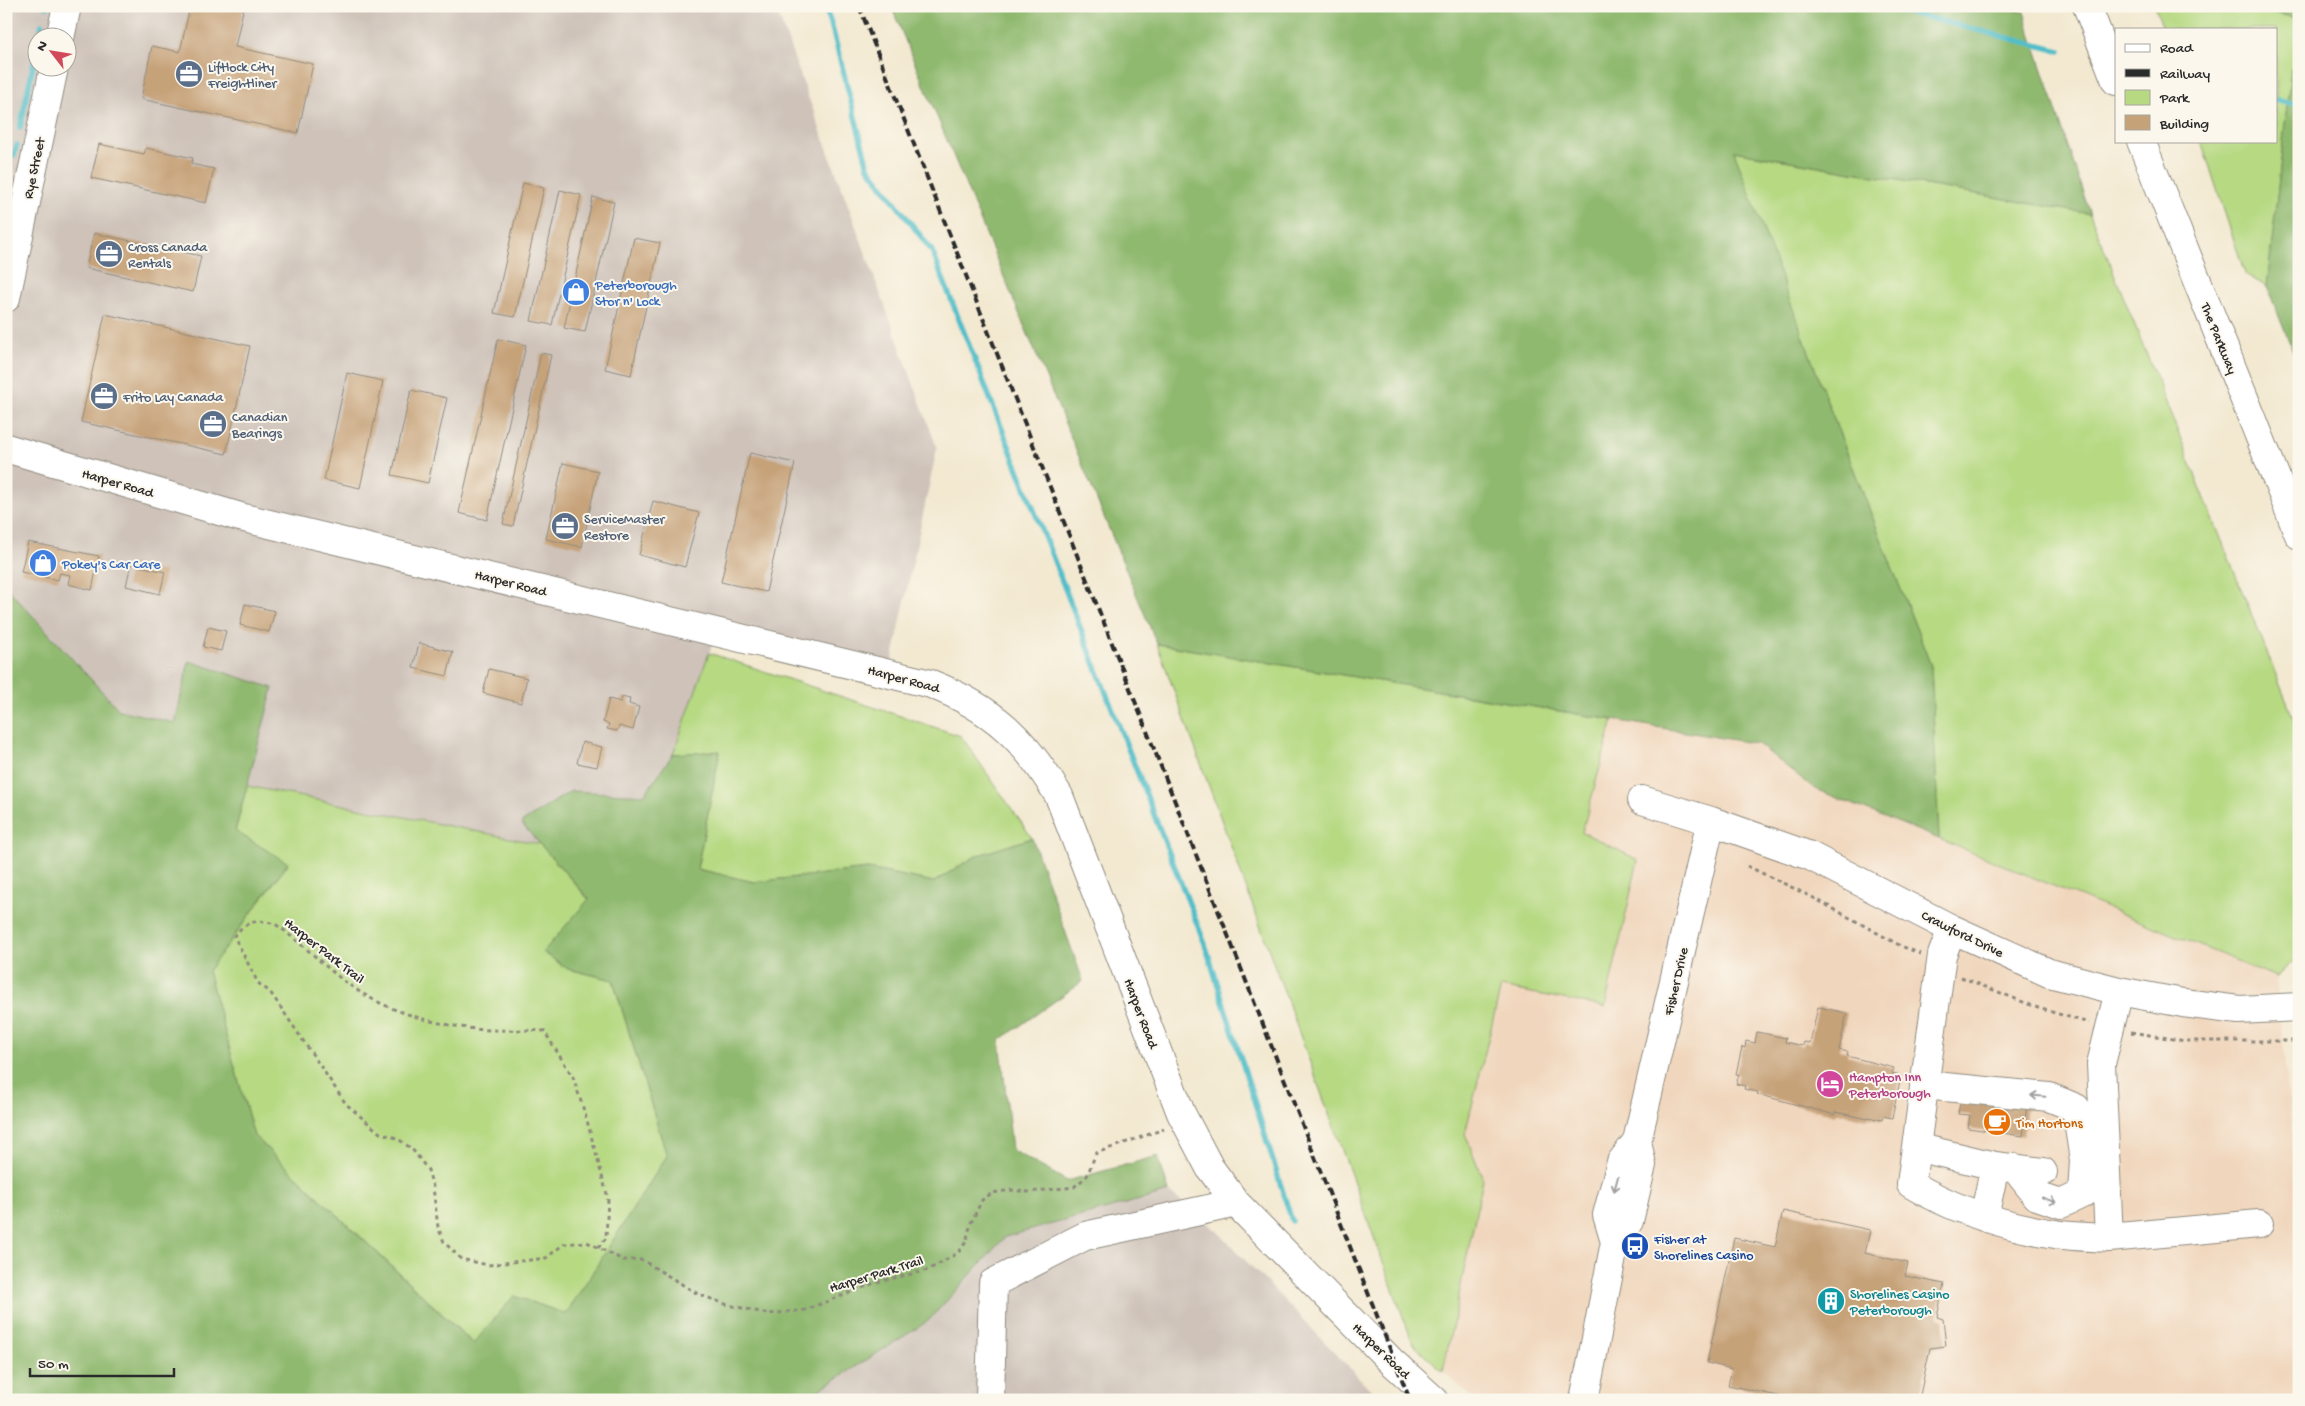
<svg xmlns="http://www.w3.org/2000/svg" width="2305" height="1406" font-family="'Gochi Hand',sans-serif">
	<rect width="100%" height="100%" fill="#fbf7ec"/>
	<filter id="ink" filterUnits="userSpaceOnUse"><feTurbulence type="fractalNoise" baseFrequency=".02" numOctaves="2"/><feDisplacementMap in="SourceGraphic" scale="10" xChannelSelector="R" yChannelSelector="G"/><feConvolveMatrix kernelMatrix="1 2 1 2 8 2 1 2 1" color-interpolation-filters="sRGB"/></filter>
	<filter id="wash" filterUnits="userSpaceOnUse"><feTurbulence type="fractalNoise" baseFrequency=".0096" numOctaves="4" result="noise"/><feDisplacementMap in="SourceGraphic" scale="20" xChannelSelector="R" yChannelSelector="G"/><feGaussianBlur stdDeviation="1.12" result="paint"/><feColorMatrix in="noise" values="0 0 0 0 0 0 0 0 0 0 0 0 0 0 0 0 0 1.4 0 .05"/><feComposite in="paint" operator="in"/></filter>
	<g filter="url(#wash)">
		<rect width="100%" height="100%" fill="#f3e9d1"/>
		<path fill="#f0d6bc" d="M 1613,720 L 1758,744 L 1815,789 L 2276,977 L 2299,1197 L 2299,1400 L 1475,1400 L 1443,1371 L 1483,1179 L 1465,1134 L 1501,987 L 1605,1006 L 1638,860 L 1582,832 Z"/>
		<path fill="#cec2b9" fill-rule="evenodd" d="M 6,6 L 775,6 L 937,448 L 892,662 L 720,623 L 673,754 L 644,795 L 571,791 L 522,823 L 540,844 L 247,786 L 273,688 L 175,723 L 119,710 L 6,587 L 6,528 L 12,496 L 6,492 ZM 38,38 L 68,38 L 68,68 L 38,68 Z
			M 1169,1192 L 1217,1231 L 1371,1390 L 1374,1400 L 803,1400 L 928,1321 L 1005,1237 Z"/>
		<path fill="#b6d982" stroke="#708256" d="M 2155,6 L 2248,6 L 2299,19 L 2299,71 L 2291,70 L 2267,287 L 2245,274 L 2201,141 L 2276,141 L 2276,29 L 2163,29 Z
			M 1733,151 L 2090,214 L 2299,732 L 2299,956 L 2276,977 L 1939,839 L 1931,666 L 1835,422 Z
			M 1157,644 L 1613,720 L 1582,832 L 1638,860 L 1605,1007 L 1501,987 L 1465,1134 L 1483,1179 L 1443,1371 L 1413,1344 Z
			M 709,653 L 961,736 L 1032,838 L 976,856 L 934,882 L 868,869 L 754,882 L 697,869 L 720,752 L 673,754 Z
			M 247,786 L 540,844 L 589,900 L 543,952 L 568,969 L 613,980 L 667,1156 L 566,1314 L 514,1296 L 474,1344 L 254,1136 L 208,971 L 288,864 L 235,832 Z"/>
		<path fill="#90b970" stroke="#5e724e" d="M 891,6 L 2001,6 L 2024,12 L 2090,214 L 1734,151 L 1835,422 L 1931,666 L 1939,839 L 1815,789 L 1758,744 L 1157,644 Z
			M 2248,6 L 2299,6 L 2299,19 Z
			M 2291,69 L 2299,71 L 2299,366 L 2267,287 Z
			M 6,587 L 119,710 L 175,723 L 189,661 L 273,688 L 235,831 L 288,863 L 208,971 L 254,1136 L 473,1344 L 514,1296 L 566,1314 L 667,1156 L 613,980 L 568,969 L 543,952 L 589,899 L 521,823 L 571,791 L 644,795 L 673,754 L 720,751 L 697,869 L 754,882 L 868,869 L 934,882 L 976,856 L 1032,838 L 1083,981 L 1000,1040 L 1012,1150 L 1067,1181 L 1158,1156 L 1169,1192 L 1005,1237 L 928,1321 L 803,1400 L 6,1400 Z"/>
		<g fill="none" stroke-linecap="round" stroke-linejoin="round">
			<path stroke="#51bec9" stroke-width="5.5" d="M 824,6 L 830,20 L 868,167 L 932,251 L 1205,944 L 1292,1221
				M 1882,6 L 2060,51
				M 47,7 L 47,6
				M 40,34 L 42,24
				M 2276,100 L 2299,105
				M 20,128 L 35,57
				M 14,155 L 17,145
				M 6,191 L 9,176"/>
		</g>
		<g id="blocks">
			<path fill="#c6a279" d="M 190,6 L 244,6 L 235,47 L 313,64 L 298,133 L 141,99 L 152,46 L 180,52 Z
				M 99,144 L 144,154 L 146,148 L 193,158 L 191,164 L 214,169 L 206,203 L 91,178 Z
				M 523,183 L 544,188 L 515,317 L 494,313 Z
				M 560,190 L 581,195 L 552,325 L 531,321 Z
				M 593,197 L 614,202 L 585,332 L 564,328 Z
				M 94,233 L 201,256 L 193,292 L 86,268 Z
				M 634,238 L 660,243 L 631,375 L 605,369 Z
				M 105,314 L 250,346 L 226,454 L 81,422 Z
				M 498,339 L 526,345 L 487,520 L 459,513 Z
				M 541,353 L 551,355 L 513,526 L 503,524 Z
				M 347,373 L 383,381 L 360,488 L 324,480 Z
				M 411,390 L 447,398 L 428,483 L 392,475 Z
				M 750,453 L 795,463 L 766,592 L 721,582 Z
				M 563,463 L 598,471 L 582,547 L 546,539 Z
				M 653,501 L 699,513 L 685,567 L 639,555 Z
				M 28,542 L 99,556 L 92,590 L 68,584 L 70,575 L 60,573 L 58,580 L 21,572 Z
				M 131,564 L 165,572 L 160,594 L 126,586 Z
				M 245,604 L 275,611 L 269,632 L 240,625 Z
				M 208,627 L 226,631 L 221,651 L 203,647 Z
				M 419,643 L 453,652 L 447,676 L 413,668 Z
				M 489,669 L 527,678 L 521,703 L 483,693 Z
				M 622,697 L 630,699 L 629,704 L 639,707 L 633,730 L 619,726 L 617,731 L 607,729 L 609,724 L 603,722 L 609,699 L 621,702 Z
				M 582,742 L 602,747 L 597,767 L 577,763 Z
				M 1818,1007 L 1847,1013 L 1839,1050 L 1848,1052 L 1847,1056 L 1894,1068 L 1892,1074 L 1901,1076 L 1892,1118 L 1883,1116 L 1882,1120 L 1868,1117 L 1868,1119 L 1835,1112 L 1835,1115 L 1757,1094 L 1758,1092 L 1744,1089 L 1745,1086 L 1736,1084 L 1739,1075 L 1736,1074 L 1742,1047 L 1745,1048 L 1746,1041 L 1755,1043 L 1757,1032 L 1786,1038 L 1785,1042 L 1803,1046 L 1804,1042 L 1810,1043 Z
				M 1961,1097 L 2027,1106 L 2023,1136 L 1968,1128 L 1970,1115 L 1958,1114 Z
				M 1783,1211 L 1870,1230 L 1865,1253 L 1908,1263 L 1905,1276 L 1944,1284 L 1937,1317 L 1943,1319 L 1946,1346 L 1930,1348 L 1919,1400 L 1781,1400 L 1782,1397 L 1728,1385 L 1732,1369 L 1707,1363 L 1734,1238 L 1775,1247 Z"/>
		</g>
	</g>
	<g filter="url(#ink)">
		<use href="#blocks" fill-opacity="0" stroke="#8f8a7e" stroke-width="1"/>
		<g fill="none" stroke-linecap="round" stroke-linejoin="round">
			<defs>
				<path id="minor" d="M 60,38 L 67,6
					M 6,298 L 54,68
					M 6,448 L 240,517 L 931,684 C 994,709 1025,739 1059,796 L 1181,1113 L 1210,1168 L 1236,1203 L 1391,1361 L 1434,1400
					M 1642,800 L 1711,821 L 1810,856 L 1952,929 L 2049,973 L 2119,991 L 2183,1003 L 2239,1010 L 2299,1007
					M 1952,929 L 1942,955 L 1911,1184 C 1954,1210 2005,1226 2055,1234 C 2072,1237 2091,1237 2109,1238 L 2101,1064 L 2119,991
					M 1924,1085 L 2049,1097 L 2076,1108 L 2084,1160 L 2082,1194 L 2061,1204 L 2037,1196 L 2015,1168
					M 1916,1147 L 1995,1166 L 2043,1172
					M 1984,1217 L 1995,1166
					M 2109,1238 L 2259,1224
					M 1615,1242 L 1607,1215 L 1621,1162 L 1637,1141 L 1711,821
					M 990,1400 L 993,1283 L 1085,1236 L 1236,1203
					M 1584,1400 L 1615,1242 L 1629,1221 L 1642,1165 L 1637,1141"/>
				<path id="major" d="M 2087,6 L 2116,81
					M 2141,141 L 2299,535"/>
			</defs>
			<use href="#minor" stroke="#8f8a7e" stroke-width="30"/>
			<use href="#major" stroke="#8f8a7e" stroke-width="30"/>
			<path stroke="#8f8a7e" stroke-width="3" stroke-dasharray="4 4" stroke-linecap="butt" d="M 1747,866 L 1812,897 L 1901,946 L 1921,954
				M 1961,977 L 2038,1008 L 2089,1023
				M 2131,1032 L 2186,1041 L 2299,1041
				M 598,1248 L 606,1238 L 608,1198 L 586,1117 L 573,1077 L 544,1031 C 519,1029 493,1032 468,1028 C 430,1023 389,1011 357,990 C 333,975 314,954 292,937 C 287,933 280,926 274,924 C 257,918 245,922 234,936 L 258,983 L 270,992 L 277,1002 L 346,1104 L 380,1133 L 397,1138 L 412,1149 L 428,1170 L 433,1187 L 438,1227 L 444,1242 L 461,1259 L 488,1265 L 546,1258 L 564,1244 L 587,1242 L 623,1260 L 642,1260 L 698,1294 L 728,1305 L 769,1314 L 805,1310 L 877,1282 L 928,1270 L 958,1253 L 966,1242 L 971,1223 L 982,1200 L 992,1193 L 1011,1190 L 1028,1192 L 1074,1187 L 1087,1176 L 1096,1153 L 1164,1129"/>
			<use href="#minor" stroke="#fff" stroke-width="28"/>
			<use href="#major" stroke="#fff" stroke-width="28"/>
			<path stroke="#2b2b2b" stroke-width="4" stroke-dasharray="8 4" stroke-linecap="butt" d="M 859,6 L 1237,958 L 1410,1400"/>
		</g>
		<defs><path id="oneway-shaft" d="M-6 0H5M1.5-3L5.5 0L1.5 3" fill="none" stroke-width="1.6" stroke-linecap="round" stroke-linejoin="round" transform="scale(1.25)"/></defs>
		<g stroke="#a0a0a0">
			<use href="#oneway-shaft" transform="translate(2038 1096) rotate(-175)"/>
			<use href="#oneway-shaft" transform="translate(1616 1184) rotate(105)"/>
			<use href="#oneway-shaft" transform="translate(2049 1200) rotate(20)"/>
		</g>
	</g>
	<defs>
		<symbol id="office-disc" viewBox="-11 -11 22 22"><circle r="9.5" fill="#5c6f8a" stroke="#fbf7ec"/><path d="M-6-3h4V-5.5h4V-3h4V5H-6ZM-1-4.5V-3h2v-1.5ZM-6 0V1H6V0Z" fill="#fff"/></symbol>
		<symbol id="shop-disc" viewBox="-11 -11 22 22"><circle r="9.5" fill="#3f7fe0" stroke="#fbf7ec"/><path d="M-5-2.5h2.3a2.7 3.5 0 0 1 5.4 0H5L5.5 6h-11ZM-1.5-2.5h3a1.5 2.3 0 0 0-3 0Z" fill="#fff"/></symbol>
		<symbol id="hotel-disc" viewBox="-11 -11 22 22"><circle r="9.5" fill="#d1479c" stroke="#fbf7ec"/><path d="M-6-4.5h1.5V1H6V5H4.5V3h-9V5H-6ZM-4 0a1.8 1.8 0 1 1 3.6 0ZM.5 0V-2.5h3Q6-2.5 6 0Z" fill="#fff"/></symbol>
		<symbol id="cafe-disc" viewBox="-11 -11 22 22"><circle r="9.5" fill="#e8710a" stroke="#fbf7ec"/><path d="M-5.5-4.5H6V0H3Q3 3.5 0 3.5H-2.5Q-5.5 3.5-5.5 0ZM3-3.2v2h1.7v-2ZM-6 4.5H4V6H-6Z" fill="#fff"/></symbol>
		<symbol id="bus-disc" viewBox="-11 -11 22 22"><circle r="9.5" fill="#1a4fb4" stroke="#fbf7ec"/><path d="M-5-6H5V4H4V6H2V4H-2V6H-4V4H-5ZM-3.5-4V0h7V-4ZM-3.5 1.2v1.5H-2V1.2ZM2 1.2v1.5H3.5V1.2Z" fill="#fff"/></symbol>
		<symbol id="building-disc" viewBox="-11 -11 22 22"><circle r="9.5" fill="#0f9aa8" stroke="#fbf7ec"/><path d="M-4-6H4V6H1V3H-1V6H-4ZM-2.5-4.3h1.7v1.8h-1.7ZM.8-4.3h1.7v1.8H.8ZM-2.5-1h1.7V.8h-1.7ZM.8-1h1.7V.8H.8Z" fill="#fff"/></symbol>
	</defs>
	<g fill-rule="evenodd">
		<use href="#office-disc" x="173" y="58" width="32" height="32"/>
		<use href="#office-disc" x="93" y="238" width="32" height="32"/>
		<use href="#shop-disc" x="560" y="276" width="32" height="32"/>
		<use href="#office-disc" x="88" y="380" width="32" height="32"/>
		<use href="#office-disc" x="197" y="408" width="32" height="32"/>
		<use href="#office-disc" x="549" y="510" width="32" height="32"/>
		<use href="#shop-disc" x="27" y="547" width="32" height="32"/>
		<use href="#hotel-disc" x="1814" y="1068" width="32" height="32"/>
		<use href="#cafe-disc" x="1981" y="1106" width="32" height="32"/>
		<use href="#bus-disc" x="1619" y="1230" width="32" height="32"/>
		<use href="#building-disc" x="1815" y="1285" width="32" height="32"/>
	</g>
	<g text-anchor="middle" stroke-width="4" stroke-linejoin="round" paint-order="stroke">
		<g font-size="14" fill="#4e5e75" stroke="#fbf7ec" text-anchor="start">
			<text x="208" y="71">Liftlock City<tspan x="208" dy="16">Freightliner</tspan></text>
			<text x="128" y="251">Cross Canada<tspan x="128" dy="16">Rentals</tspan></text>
			<text x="123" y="401">Frito Lay Canada</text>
			<text x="232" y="421">Canadian<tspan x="232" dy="16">Bearings</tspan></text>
			<text x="584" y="523">ServiceMaster<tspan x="584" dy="16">Restore</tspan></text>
		</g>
		<g font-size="14" fill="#2b2b2b" stroke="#fbf7ec">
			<text transform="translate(33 168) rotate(-78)" y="5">Rye Street</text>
			<text transform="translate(2220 338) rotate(68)" y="5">The Parkway</text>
			<text transform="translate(118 482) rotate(16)" y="5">Harper Road</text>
			<text transform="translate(511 582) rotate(14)" y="5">Harper Road</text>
			<text transform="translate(904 678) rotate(15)" y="5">Harper Road</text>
			<text transform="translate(1963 933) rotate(26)" y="5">Crawford Drive</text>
			<text transform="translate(325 950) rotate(38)" y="5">Harper Park Trail</text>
			<text transform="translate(1675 981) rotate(-77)" y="5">Fisher Drive</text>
			<text transform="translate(1142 1013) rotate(69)" y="5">Harper Road</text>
			<text transform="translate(876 1273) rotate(-17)" y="5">Harper Park Trail</text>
			<text transform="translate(1382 1350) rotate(44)" y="5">Harper Road</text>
		</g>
		<g font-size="14" fill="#366cbe" stroke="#fbf7ec" text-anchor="start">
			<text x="595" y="289">Peterborough<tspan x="595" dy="16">Stor n' Lock</tspan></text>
			<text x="62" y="568">Pokey's Car Care</text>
		</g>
		<g font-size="14" fill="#b23c85" stroke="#fbf7ec" text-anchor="start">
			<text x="1849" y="1081">Hampton Inn<tspan x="1849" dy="16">Peterborough</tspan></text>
		</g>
		<g font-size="14" fill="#c56008" stroke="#fbf7ec" text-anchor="start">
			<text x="2016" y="1127">Tim Hortons</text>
		</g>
		<g font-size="14" fill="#164399" stroke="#fbf7ec" text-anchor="start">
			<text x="1654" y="1243">Fisher at<tspan x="1654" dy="16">Shorelines Casino</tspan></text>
		</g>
		<g font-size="14" fill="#0d838f" stroke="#fbf7ec" text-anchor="start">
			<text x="1850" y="1298">Shorelines Casino<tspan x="1850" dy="16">Peterborough</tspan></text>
		</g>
	</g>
	<rect width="2305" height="1406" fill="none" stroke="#fbf7ec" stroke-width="25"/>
	<rect x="2115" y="28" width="162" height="115" fill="#fbf7ec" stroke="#a8a59f"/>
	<rect x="2125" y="44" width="25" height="8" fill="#ffffff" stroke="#a8a59f"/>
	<text x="2160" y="52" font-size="15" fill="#2b2b2b">Road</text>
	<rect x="2125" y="69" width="25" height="8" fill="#2b2b2b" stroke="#a8a59f"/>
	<text x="2160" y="78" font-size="15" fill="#2b2b2b">Railway</text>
	<rect x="2125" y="90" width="25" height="15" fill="#b6d982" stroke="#a8a59f"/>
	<text x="2160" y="102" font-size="15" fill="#2b2b2b">Park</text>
	<rect x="2125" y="115" width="25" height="15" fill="#c6a279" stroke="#a8a59f"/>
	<text x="2160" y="128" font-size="15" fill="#2b2b2b">Building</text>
	<g transform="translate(52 52) rotate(301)"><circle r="24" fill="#fbf7ec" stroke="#a8a59f"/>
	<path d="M0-4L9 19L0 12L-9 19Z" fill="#d1495b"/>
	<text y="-8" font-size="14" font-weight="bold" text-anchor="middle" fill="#2b2b2b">N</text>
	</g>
	<path d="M30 1368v8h144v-8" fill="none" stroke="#2b2b2b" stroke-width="2.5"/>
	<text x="38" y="1368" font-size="15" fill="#2b2b2b" stroke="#fbf7ec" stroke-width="4" paint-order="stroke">50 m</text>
</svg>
